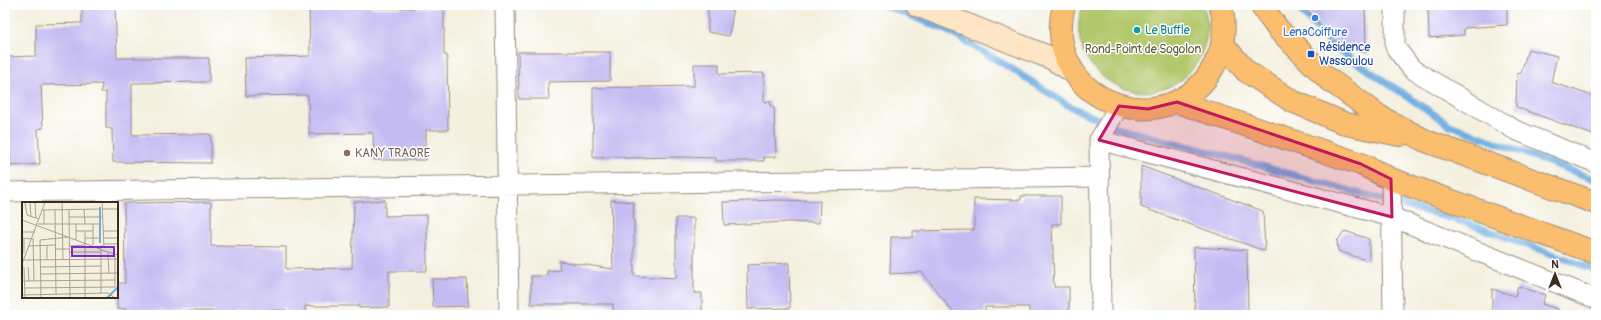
<svg xmlns="http://www.w3.org/2000/svg" width="1601" height="320" font-family="Pangolin,sans-serif">
	<rect width="100%" height="100%" fill="#fff"/>
	<filter id="ink" filterUnits="userSpaceOnUse"><feTurbulence type="fractalNoise" baseFrequency=".025" numOctaves="2"/><feDisplacementMap in="SourceGraphic" scale="8" xChannelSelector="R" yChannelSelector="G"/><feConvolveMatrix kernelMatrix="1 2 1 2 8 2 1 2 1" color-interpolation-filters="sRGB"/></filter>
	<filter id="wash" filterUnits="userSpaceOnUse"><feTurbulence type="fractalNoise" baseFrequency=".012" numOctaves="4" result="noise"/><feDisplacementMap in="SourceGraphic" scale="16" xChannelSelector="R" yChannelSelector="G"/><feGaussianBlur stdDeviation="0.9" result="paint"/><feColorMatrix in="noise" values="0 0 0 0 0 0 0 0 0 0 0 0 0 0 0 0 0 1.4 0 .05"/><feComposite in="paint" operator="in"/></filter>
	<g filter="url(#wash)">
		<rect width="100%" height="100%" fill="#f4f0df"/>
		<path fill="#b2c86c" stroke="#767945" d="M 1083,5 L 1203,5 C 1204,11 1207,17 1207,23 C 1208,34 1205,45 1201,55 C 1178,106 1107,103 1084,52 C 1080,44 1078,32 1079,23 C 1079,17 1082,11 1083,5 Z"/>
		<g fill="none" stroke-linecap="round" stroke-linejoin="round">
			<path stroke="#6fade1" stroke-width="7" d="M 883,5 L 946,30 L 1012,69 L 1069,106 L 1117,128 L 1229,157 L 1467,223 L 1596,270
				M 1295,5 L 1335,48 L 1450,125 L 1596,180"/>
		</g>
		<g id="blocks">
			<path fill="#c4bbf2" d="M 82,5 L 115,5 L 117,58 L 209,58 L 209,82 L 132,83 L 132,135 L 210,134 L 211,136 L 211,163 L 113,162 L 112,129 L 106,128 L 106,92 L 101,92 L 102,84 L 41,85 L 43,128 L 38,129 L 40,164 L 10,166 L 10,152 L 5,152 L 5,57 L 36,56 L 36,24 L 82,23 Z
				M 309,5 L 369,5 L 369,8 L 444,8 L 444,55 L 447,55 L 448,130 L 426,130 L 426,160 L 374,160 L 373,133 L 309,134 L 308,95 L 246,96 L 245,58 L 310,56 Z
				M 708,5 L 717,5 L 733,12 L 729,36 L 708,32 Z
				M 1304,5 L 1365,5 L 1366,53 L 1332,41 Z
				M 1442,5 L 1507,5 L 1507,25 L 1464,28 L 1464,35 L 1429,38 L 1428,8 Z
				M 1528,49 L 1557,56 L 1551,82 L 1596,97 L 1596,136 L 1516,107 L 1517,74 L 1521,73 Z
				M 518,52 L 610,52 L 610,81 L 548,82 L 549,99 L 519,99 Z
				M 694,64 L 719,64 L 719,74 L 764,73 L 764,102 L 770,101 L 771,106 L 774,108 L 776,157 L 764,157 L 764,161 L 716,161 L 716,158 L 684,157 L 624,158 L 624,157 L 596,158 L 593,157 L 593,88 L 694,86 Z
				M 1141,166 L 1263,211 L 1265,251 L 1141,207 Z
				M 1021,196 L 1061,196 L 1061,224 L 1052,224 L 1054,287 L 1069,287 L 1069,315 L 1029,315 L 1029,307 L 985,307 L 985,312 L 973,312 L 973,315 L 955,315 L 922,272 L 890,274 L 891,237 L 913,237 L 913,231 L 974,230 L 974,199 L 1021,200 Z
				M 385,200 L 385,216 L 427,215 L 427,271 L 389,271 L 389,307 L 359,308 L 359,306 L 305,306 L 305,314 L 286,315 L 286,310 L 235,311 L 236,315 L 215,315 L 215,311 L 126,312 L 126,309 L 117,309 L 117,283 L 125,283 L 124,203 L 211,202 L 211,246 L 286,247 L 286,269 L 352,268 L 354,202 Z
				M 611,200 L 634,202 L 633,221 L 634,221 L 634,276 L 676,278 L 676,218 L 694,218 L 694,293 L 702,293 L 702,315 L 613,315 L 613,304 L 531,304 L 531,276 L 547,276 L 547,271 L 560,270 L 559,261 L 613,269 Z
				M 776,200 L 820,201 L 819,223 L 788,222 L 724,225 L 723,202 Z
				M 1345,231 L 1369,239 L 1369,261 L 1338,251 L 1337,241 Z
				M 1194,247 L 1247,250 L 1248,315 L 1195,315 Z
				M 789,263 L 790,308 L 748,309 L 747,265 Z
				M 432,279 L 467,279 L 468,306 L 433,307 Z
				M 1518,286 L 1545,295 L 1542,304 L 1558,309 L 1557,314 L 1492,313 L 1492,289 L 1515,296 Z"/>
		</g>
	</g>
	<g filter="url(#ink)">
		<use href="#blocks" fill-opacity="0" stroke="#988d7e" stroke-width="1"/>
		<g fill="none" stroke-linecap="round" stroke-linejoin="round">
			<defs>
				<path id="minor" d="M 505,5 L 509,315
					M 1395,5 L 1395,47 L 1412,69 L 1515,130 L 1596,163
					M 1099,140 L 1392,217 L 1596,299
					M 1391,179 L 1393,315
					M 5,192 L 1100,177
					M 1101,315 L 1099,140 L 1119,106"/>
				<path id="secondary" d="M 917,5 L 1051,58 L 1072,71"/>
				<path id="trunk" d="M 1064,5 C 1038,107 1181,151 1219,55 C 1224,41 1226,20 1220,5
					M 1261,5 L 1278,29 L 1327,78 L 1382,118 L 1426,141 L 1596,203
					M 1223,45 L 1246,71 L 1292,101 L 1346,124 L 1400,135
					M 1177,102 L 1361,164 L 1391,179 L 1596,253"/>
			</defs>
			<use href="#minor" stroke="#988d7e" stroke-width="21"/>
			<use href="#secondary" stroke="#988d7e" stroke-width="24"/>
			<use href="#trunk" stroke="#988d7e" stroke-width="24"/>
			<use href="#minor" stroke="#fff" stroke-width="19"/>
			<use href="#secondary" stroke="#fde5c5" stroke-width="22"/>
			<use href="#trunk" stroke="#fbbd6e" stroke-width="22"/>
		</g>
	</g>
	<path fill="#c2185b" fill-opacity="0.2" stroke="#c2185b" stroke-width="3" stroke-linejoin="round" d="M 1177,102 L 1361,164 L 1391,179 L 1392,217 L 1099,140 L 1119,106 L 1148,109 Z"/>
	<circle fill="#3f7fe0" stroke="#fff" stroke-width="1.5" cx="1315" cy="18" r="4"/>
	<circle fill="#0f9aa8" stroke="#fff" stroke-width="1.5" cx="1137" cy="30" r="4"/>
	<rect fill="#1a4fb4" stroke="#fff" stroke-width="1.5" x="1307" y="50" width="8" height="8" rx="2"/>
	<circle fill="#8d6e63" stroke="#fff" stroke-width="1.5" cx="347" cy="153" r="4"/>
	<g text-anchor="middle" stroke-width="3" stroke-linejoin="round" paint-order="stroke">
		<g font-size="12" fill="#0d838f" stroke="#fff" text-anchor="start">
			<text x="1145" y="34">Le Buffle</text>
		</g>
		<g font-size="12" fill="#366cbe" stroke="#fff">
			<text x="1315" y="36">LenaCoiffure</text>
		</g>
		<g font-size="12" fill="#164399" stroke="#fff" text-anchor="start">
			<text x="1319" y="51">Résidence<tspan x="1319" dy="14">Wassoulou</tspan></text>
		</g>
		<g font-size="12" fill="#5f5935" stroke="#fff">
			<text x="1143" y="53">Rond-Point de Sogolon</text>
		</g>
		<g font-size="12" fill="#785e54" stroke="#fff" text-anchor="start">
			<text x="355" y="157">KANY TRAORE</text>
		</g>
	</g>
	<g transform="translate(22 202)">
		<rect width="96" height="96" fill="#f4f0df"/>
		<path fill="none" stroke="#6fade1" stroke-width="2" d="M 78,41 L 78,5M 85,96 L 96,85"/>
		<path fill="none" stroke="#aaa192" stroke-width="1" d="M 1,0 L 56,0M 40,0 L 41,57M 80,0 L 82,46M 3,1 L 5,13 L 17,17M 8,1 L 9,15M 13,1 L 14,16M 81,7 L 96,7M 21,8 L 79,7M 33,8 L 34,92M 47,8 L 48,96M 62,8 L 63,22M 47,15 L 80,15M 0,18 L 78,47M 16,22 L 79,22M 22,22 L 22,7M 71,22 L 71,43M 54,29 L 71,29M 63,29 L 63,96M 81,29 L 96,29M 0,30 L 13,30M 0,36 L 11,37 L 12,79M 2,36 L 2,51M 63,36 L 79,36M 81,36 L 96,36M 54,38 L 54,22M 82,42 L 96,42M 25,43 L 25,58M 7,44 L 33,43M 47,44 L 63,43M 81,44 L 78,44 L 79,48 L 96,53M 34,47 L 47,47M 79,48 L 79,91M 48,50 L 79,50M 86,51 L 87,71M 1,58 L 96,57M 0,62 L 23,0M 2,65 L 3,96M 6,65 L 7,79M 19,65 L 79,64M 19,72 L 96,71M 0,79 L 93,78M 3,86 L 93,85 L 93,54M 0,93 L 86,91 L 93,96M 19,96 L 18,38 L 46,35"/>
		<path fill="#7b2cbf" fill-opacity="0.15" stroke="#7b2cbf" stroke-width="2" d="M 50,45 L 92,45 L 92,54 L 50,54 Z"/>
		<rect width="96" height="96" fill="none" stroke="#3b2a1e" stroke-width="2"/>
	</g>
	<rect width="1601" height="320" fill="none" stroke="#fff" stroke-width="20"/>
	<g transform="translate(1555 274)" stroke="#ffffff" stroke-width="3" paint-order="stroke">
	<path d="M0-3L7 15L0 10L-7 15Z" fill="#3b2a1e"/>
	<text y="-6" font-size="11" font-weight="bold" text-anchor="middle" fill="#3b2a1e">N</text>
	</g>
</svg>
